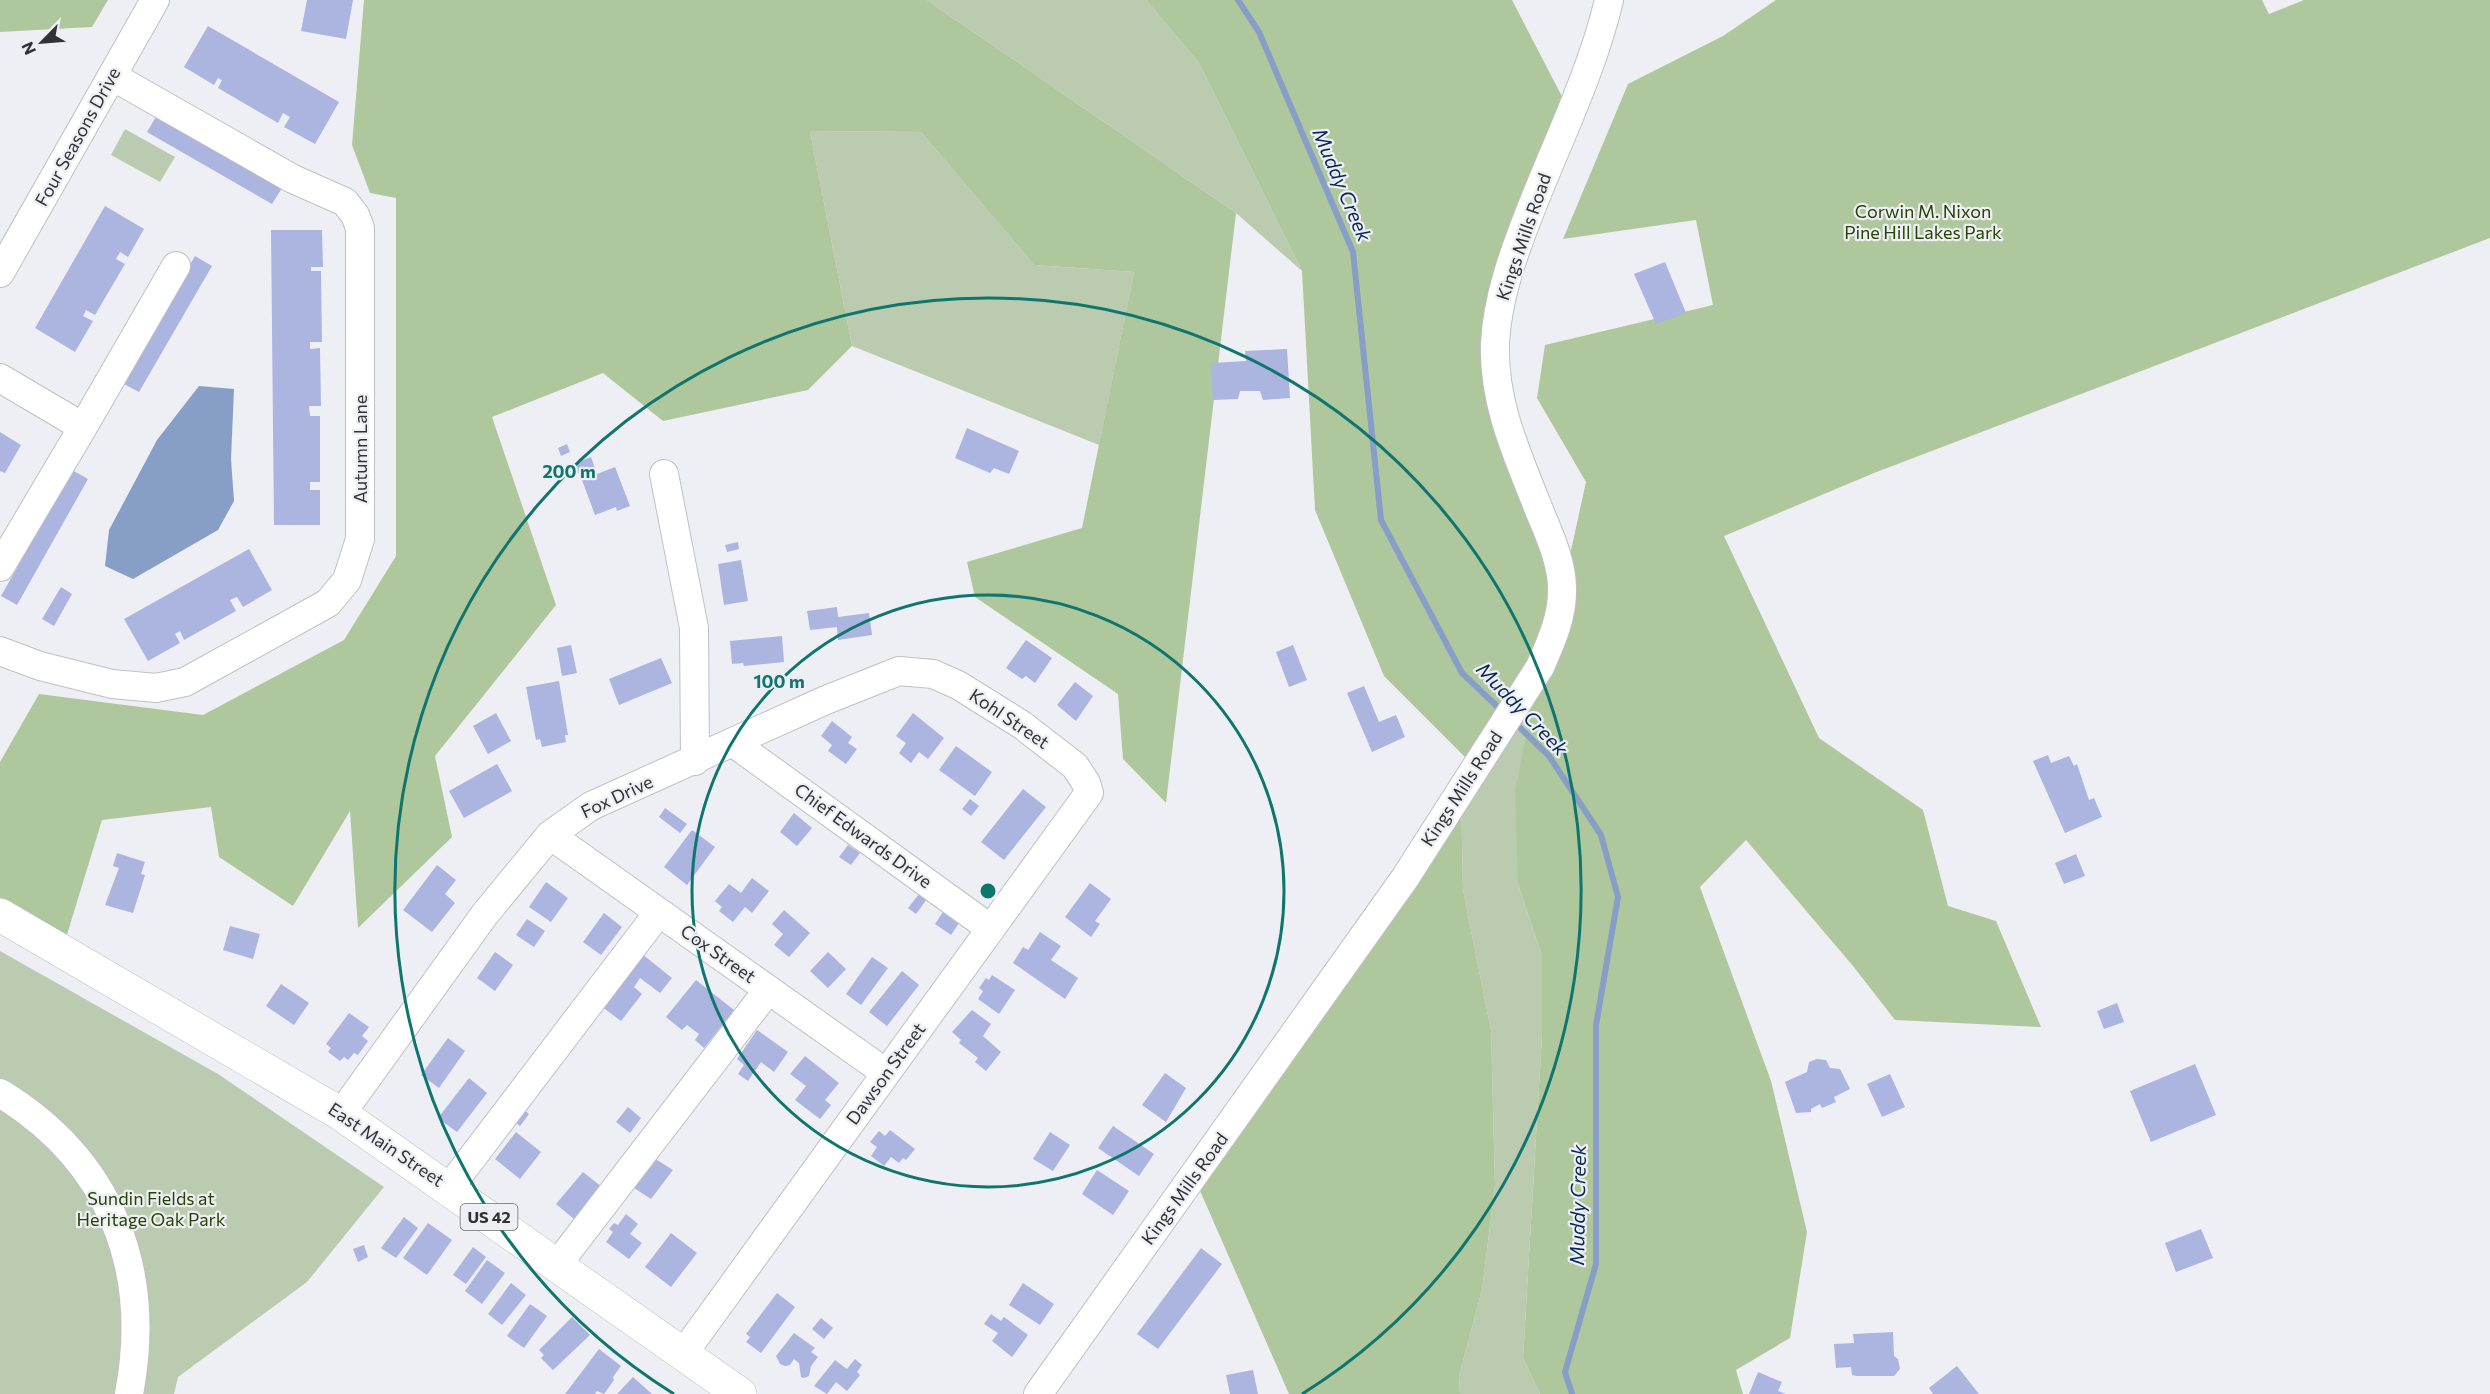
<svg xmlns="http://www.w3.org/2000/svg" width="2490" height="1394" font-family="Commissioner,sans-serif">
	<rect width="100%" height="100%" fill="#eeeff5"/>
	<path fill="#bbcbaf" d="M 927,0 L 1146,0 L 1199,63 L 1302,271 L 1236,213 Z
		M 125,129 L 175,157 L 160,182 L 111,155 Z
		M 810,131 L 921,132 L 1034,265 L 1134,272 L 1099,445 L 852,346 Z
		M 1540,667 L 1518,884 L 1542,956 L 1542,1035 L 1523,1358 L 1540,1394 L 1460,1394 L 1459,1376 L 1482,1290 L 1495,1185 L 1491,1030 L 1463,890 L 1461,792 Z
		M 0,951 L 218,1074 L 384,1187 L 307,1282 L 178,1377 L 174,1394 L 0,1394 Z"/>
	<path fill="#afc79c" d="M 0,0 L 108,0 L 92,27 L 0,32 Z
		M 364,0 L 927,0 L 1236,213 L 1166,803 L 1123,759 L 1118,694 L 975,597 L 967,562 L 1082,528 L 1134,272 L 1034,265 L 921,132 L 810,131 L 852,346 L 808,390 L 663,421 L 603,373 L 492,417 L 556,605 L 435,756 L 452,837 L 358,928 L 350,811 L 293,906 L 219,857 L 211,807 L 102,820 L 62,951 L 0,915 L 0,762 L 39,694 L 203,715 L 344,640 L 396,556 L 396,198 L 370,193 L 352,145 Z
		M 1146,0 L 1512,0 L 1570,112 L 1495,343 L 1563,587 L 1586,482 L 1537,398 L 1545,345 L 1713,305 L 1696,220 L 1563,239 L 1628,84 L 1723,36 L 1776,0 L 2262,0 L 2269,14 L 2304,0 L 2490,0 L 2490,238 L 1874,473 L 1724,536 L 1819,738 L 1923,810 L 1948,906 L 1996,921 L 2041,1027 L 1895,1020 L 1853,966 L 1746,840 L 1700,887 L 1771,1081 L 1807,1232 L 1790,1338 L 1736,1370 L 1743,1394 L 1540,1394 L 1523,1358 L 1542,1035 L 1542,956 L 1518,884 L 1515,792 L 1540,667 L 1476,768 L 1384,676 L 1315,510 L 1302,271 L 1199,63 Z
		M 1461,792 L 1463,890 L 1491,1030 L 1495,1185 L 1482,1290 L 1459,1376 L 1460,1394 L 1289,1394 L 1194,1177 Z"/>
	<path fill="#879fc6" d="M 199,386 L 234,389 L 231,459 L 234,501 L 218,530 L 133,579 L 105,566 L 109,530 L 157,440 Z"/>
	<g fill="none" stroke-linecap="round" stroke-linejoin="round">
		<path stroke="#879fc6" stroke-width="6" d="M 1238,0 L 1259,32 L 1353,252 L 1381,520 L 1462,673 L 1503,712
			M 1513,721 L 1549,756 L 1601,835 L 1618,897 L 1596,1025 L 1596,1264 L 1565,1372 L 1572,1394"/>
	</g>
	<path fill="#acb4e0" d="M 307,0 L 353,0 L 346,39 L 301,31 Z
		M 208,26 L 339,102 L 315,144 L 284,127 L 290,117 L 283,113 L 278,123 L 218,88 L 222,80 L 218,78 L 214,85 L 184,67 Z
		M 157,115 L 282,188 L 272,204 L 147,132 Z
		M 105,206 L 144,229 L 128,257 L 120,252 L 116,259 L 125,264 L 95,315 L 86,310 L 83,316 L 93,321 L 75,352 L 35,328 Z
		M 271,230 L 322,230 L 323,267 L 311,267 L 311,271 L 321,271 L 322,342 L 310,342 L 310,349 L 320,348 L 321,406 L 309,406 L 310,416 L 320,416 L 320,482 L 310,482 L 310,490 L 320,490 L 320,525 L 274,525 Z
		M 195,256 L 212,266 L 139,392 L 122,383 Z
		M 1665,262 L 1686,313 L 1656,324 L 1634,274 Z
		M 1287,349 L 1290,398 L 1263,400 L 1260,391 L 1240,391 L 1238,399 L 1213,400 L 1211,363 L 1246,361 L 1245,351 Z
		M 967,428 L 1019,451 L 1009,474 L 994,468 L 990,473 L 955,458 Z
		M 0,432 L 21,445 L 5,473 L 0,471 Z
		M 567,444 L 570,452 L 561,456 L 558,448 Z
		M 591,457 L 597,474 L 615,467 L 630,506 L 617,511 L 616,507 L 595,515 L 582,480 L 588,478 L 585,471 L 578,473 L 575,463 Z
		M 72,470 L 88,479 L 17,605 L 1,596 Z
		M 738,542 L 739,549 L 727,552 L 725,545 Z
		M 249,549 L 272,590 L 243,607 L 237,597 L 230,600 L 236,611 L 184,640 L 180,631 L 175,634 L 180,643 L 148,661 L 124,619 Z
		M 741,560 L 748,601 L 724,605 L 718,564 Z
		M 61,587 L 72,594 L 54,626 L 42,619 Z
		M 837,607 L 838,617 L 869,613 L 872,635 L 838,640 L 837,627 L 810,630 L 807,611 Z
		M 782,636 L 784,662 L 744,666 L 743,663 L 732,664 L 730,641 Z
		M 1026,640 L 1052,658 L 1035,683 L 1026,676 L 1022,679 L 1006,668 Z
		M 571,645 L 577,673 L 562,676 L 557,648 Z
		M 1293,645 L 1307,680 L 1289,687 L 1276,652 Z
		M 661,658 L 672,683 L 619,705 L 609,679 Z
		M 559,681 L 568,735 L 565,735 L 566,742 L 542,747 L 540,739 L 536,740 L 526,687 Z
		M 1075,682 L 1093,696 L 1076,721 L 1057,705 Z
		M 1364,686 L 1379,722 L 1396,715 L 1405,737 L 1372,752 L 1347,693 Z
		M 496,713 L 511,741 L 488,754 L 473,726 Z
		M 913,713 L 944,738 L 928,759 L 919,752 L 911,763 L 899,753 L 906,743 L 896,736 Z
		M 832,721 L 852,737 L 848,743 L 857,749 L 846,764 L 828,751 L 832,745 L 821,736 Z
		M 956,746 L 992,772 L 975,796 L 939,770 Z
		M 2048,755 L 2051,763 L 2069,756 L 2074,766 L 2077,764 L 2089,800 L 2094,798 L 2102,817 L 2065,833 L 2033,761 Z
		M 497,764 L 512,791 L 464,818 L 449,791 Z
		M 1023,789 L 1046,807 L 1004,860 L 981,842 Z
		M 970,799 L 979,806 L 971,816 L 962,809 Z
		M 665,808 L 687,824 L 680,833 L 659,817 Z
		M 794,813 L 812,828 L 797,846 L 780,832 Z
		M 692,830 L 715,847 L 687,885 L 664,867 Z
		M 848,845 L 860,853 L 851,865 L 839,857 Z
		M 117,853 L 145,862 L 141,874 L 145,875 L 133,913 L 105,905 L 119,868 L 113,866 Z
		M 2076,854 L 2085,876 L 2064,884 L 2055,863 Z
		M 437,865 L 456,880 L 445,894 L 455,903 L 432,932 L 403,910 Z
		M 752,878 L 769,891 L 752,913 L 745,907 L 733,922 L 719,911 L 722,907 L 715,901 L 729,884 L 741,893 Z
		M 546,882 L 568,898 L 551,922 L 529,907 Z
		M 1090,883 L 1111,899 L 1095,921 L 1100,924 L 1091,937 L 1065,917 Z
		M 923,889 L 930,895 L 916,914 L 908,908 Z
		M 945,909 L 961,920 L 951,935 L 935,924 Z
		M 784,910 L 810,933 L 789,957 L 774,945 L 783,934 L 772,924 Z
		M 604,913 L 622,927 L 601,955 L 583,942 Z
		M 527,919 L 545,931 L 534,947 L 516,935 Z
		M 230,926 L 260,934 L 253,959 L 223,950 Z
		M 1040,932 L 1061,946 L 1051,960 L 1078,978 L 1065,999 L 1013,963 L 1023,947 L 1028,950 Z
		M 495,952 L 513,965 L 495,991 L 477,978 Z
		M 828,952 L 846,969 L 828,988 L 810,971 Z
		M 642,954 L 672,978 L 660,993 L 640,978 L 634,987 L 642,994 L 621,1021 L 601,1006 Z
		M 872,957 L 888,968 L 861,1005 L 846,994 Z
		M 902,971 L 919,985 L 887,1026 L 869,1012 Z
		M 992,975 L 1015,990 L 999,1014 L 978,999 L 983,991 L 979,988 L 986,978 L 989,980 Z
		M 696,980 L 734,1010 L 704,1048 L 695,1040 L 699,1034 L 687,1025 L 682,1030 L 666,1017 Z
		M 281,984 L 309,1003 L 294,1025 L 266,1006 Z
		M 2117,1003 L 2124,1022 L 2104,1029 L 2097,1011 Z
		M 972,1010 L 991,1024 L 983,1036 L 1001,1052 L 986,1071 L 975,1062 L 978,1058 L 959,1043 L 961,1040 L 952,1032 Z
		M 349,1013 L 369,1027 L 362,1036 L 368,1041 L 358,1055 L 354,1053 L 348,1060 L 344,1057 L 340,1061 L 328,1052 L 331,1048 L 326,1044 Z
		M 757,1030 L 788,1052 L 774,1072 L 761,1062 L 748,1081 L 738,1074 L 744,1065 L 737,1059 Z
		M 448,1038 L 465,1051 L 439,1088 L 421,1075 Z
		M 805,1056 L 839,1083 L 825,1100 L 831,1105 L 820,1119 L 795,1100 L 806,1086 L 790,1074 Z
		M 1817,1059 L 1826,1060 L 1830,1068 L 1840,1069 L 1850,1089 L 1834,1097 L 1836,1102 L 1822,1108 L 1820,1104 L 1811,1109 L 1811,1112 L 1796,1113 L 1785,1082 L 1807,1072 L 1809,1062 Z
		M 2195,1064 L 2216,1115 L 2151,1142 L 2130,1091 Z
		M 1165,1073 L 1186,1088 L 1166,1122 L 1142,1105 Z
		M 1890,1074 L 1905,1107 L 1882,1117 L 1867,1084 Z
		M 469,1078 L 487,1093 L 457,1132 L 438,1118 Z
		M 520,1107 L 529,1114 L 520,1126 L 511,1119 Z
		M 628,1107 L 641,1118 L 630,1133 L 616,1122 Z
		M 1113,1126 L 1154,1154 L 1139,1176 L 1098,1148 Z
		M 890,1130 L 915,1149 L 906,1160 L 903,1158 L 899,1163 L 891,1157 L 884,1166 L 871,1156 L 877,1147 L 870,1142 L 879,1131 L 885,1136 Z
		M 516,1132 L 541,1152 L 520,1179 L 495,1159 Z
		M 1050,1132 L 1070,1145 L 1053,1171 L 1033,1159 Z
		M 646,1153 L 673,1170 L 651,1199 L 634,1188 Z
		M 1097,1170 L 1129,1191 L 1113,1215 L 1082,1194 Z
		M 583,1172 L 607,1191 L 589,1201 L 574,1219 L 556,1204 Z
		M 626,1214 L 638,1224 L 630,1234 L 642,1243 L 629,1259 L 606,1242 L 613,1232 L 609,1229 L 614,1223 L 618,1225 Z
		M 404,1217 L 418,1228 L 396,1258 L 381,1248 Z
		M 428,1223 L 452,1240 L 427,1275 L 403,1258 Z
		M 2201,1229 L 2213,1258 L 2176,1272 L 2165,1243 Z
		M 671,1233 L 697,1253 L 671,1287 L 645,1267 Z
		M 364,1245 L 368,1257 L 358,1262 L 353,1249 Z
		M 473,1247 L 486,1257 L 466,1284 L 453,1275 Z
		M 1201,1248 L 1222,1264 L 1158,1349 L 1137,1334 Z
		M 487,1260 L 505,1273 L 482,1304 L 465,1291 Z
		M 511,1283 L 526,1295 L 502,1325 L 488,1314 Z
		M 1023,1283 L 1054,1304 L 1040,1325 L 1009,1305 Z
		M 777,1293 L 795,1307 L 761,1353 L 746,1342 L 750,1337 L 746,1334 Z
		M 530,1304 L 547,1316 L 524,1348 L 507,1336 Z
		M 991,1314 L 1001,1321 L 1004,1317 L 1028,1335 L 1012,1357 L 992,1341 L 998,1333 L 984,1324 Z
		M 572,1317 L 590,1335 L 553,1370 L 541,1358 L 544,1355 L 539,1350 Z
		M 821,1318 L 833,1328 L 824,1339 L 812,1329 Z
		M 1893,1332 L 1894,1356 L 1898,1359 L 1900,1369 L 1894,1376 L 1857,1376 L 1852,1375 L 1851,1367 L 1836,1368 L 1834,1344 L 1854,1343 L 1853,1334 Z
		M 794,1333 L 815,1348 L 811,1352 L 818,1357 L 811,1366 L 809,1376 L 804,1378 L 801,1377 L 799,1363 L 794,1359 L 790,1365 L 785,1366 L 780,1364 L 776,1356 Z
		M 599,1349 L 621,1366 L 613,1377 L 614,1380 L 604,1394 L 597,1391 L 595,1394 L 565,1394 Z
		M 855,1359 L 862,1365 L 857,1372 L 860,1375 L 847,1391 L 836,1382 L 827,1394 L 814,1386 L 835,1360 L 847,1369 Z
		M 1957,1366 L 1979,1394 L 1933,1394 L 1929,1388 Z
		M 1253,1370 L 1258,1394 L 1230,1394 L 1226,1375 Z
		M 1758,1372 L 1782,1382 L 1778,1391 L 1786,1394 L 1749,1394 Z
		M 633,1377 L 652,1394 L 617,1394 Z"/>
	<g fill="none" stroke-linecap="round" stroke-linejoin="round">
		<defs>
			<path id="minor" d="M 0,273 L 155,0
				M 0,378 L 83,427 L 0,567
				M 83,427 L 176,266
				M 664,474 L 694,628 L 695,761
				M 0,651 L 40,666 L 112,684 L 156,688 L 185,682 L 328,603 L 347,580 L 360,539 L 360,228 L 355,215 L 345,202 L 293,179 L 112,76
				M 735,744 L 991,929
				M 550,835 L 886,1073
				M 0,1093 C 110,1160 153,1268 129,1394
				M 341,1114 L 485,914 L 550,835 L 591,806 L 826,700 L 899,671 L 933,674 L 958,685 L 1022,725 L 1075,766 L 1086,783 L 1089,793 L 683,1354
				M 449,1188 L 659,912
				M 557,1265 L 768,990
				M 1038,1394 L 1405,878 L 1540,667 C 1551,642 1563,616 1562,588 C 1562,562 1549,534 1539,510 C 1518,456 1493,404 1495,344 C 1497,298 1514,252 1531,209 C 1558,140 1592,72 1609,0"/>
			<path id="major" d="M 0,915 L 341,1114 L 740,1394"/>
		</defs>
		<use href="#minor" stroke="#bfc0c5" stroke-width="30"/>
		<use href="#major" stroke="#bfc0c5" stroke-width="34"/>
		<use href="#minor" stroke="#fff" stroke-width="28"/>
		<use href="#major" stroke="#fff" stroke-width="33"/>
	</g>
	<g fill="none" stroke="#0f766e" stroke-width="3">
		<circle cx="988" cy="891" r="296"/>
		<path d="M674 1394A593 593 0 1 1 1302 1394"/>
	</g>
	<g text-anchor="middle" stroke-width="4.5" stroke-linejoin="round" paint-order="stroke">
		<rect fill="#eeeff5" stroke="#6a6b6f" stroke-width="1.5" x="460.5" y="1204" width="57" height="26" rx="4.5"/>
		<g font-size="16" font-weight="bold" fill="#323235">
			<text x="489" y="1223">US 42</text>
		</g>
		<g font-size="18" fill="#323235" stroke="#eeeff5">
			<text transform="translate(78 137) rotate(-61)" y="6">Four Seasons Drive</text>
			<text transform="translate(1524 237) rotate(-71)" y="6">Kings Mills Road</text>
			<text transform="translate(361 449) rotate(-90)" y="6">Autumn Lane</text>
			<text transform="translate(1009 719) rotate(34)" y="6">Kohl Street</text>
			<text transform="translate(1462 789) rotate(-57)" y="6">Kings Mills Road</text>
			<text transform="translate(617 797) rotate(-25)" y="6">Fox Drive</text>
			<text transform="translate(863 836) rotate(36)" y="6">Chief Edwards Drive</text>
			<text transform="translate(718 954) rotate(35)" y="6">Cox Street</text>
			<text transform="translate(886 1074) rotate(-54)" y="6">Dawson Street</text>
			<text transform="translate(386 1145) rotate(34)" y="6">East Main Street</text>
			<text transform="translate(1185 1189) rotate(-54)" y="6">Kings Mills Road</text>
		</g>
		<g font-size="18" fill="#264301" stroke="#eeeff5">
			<text x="1923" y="218">Corwin M. Nixon<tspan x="1923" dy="21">Pine Hill Lakes Park</tspan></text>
			<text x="151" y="1205">Sundin Fields at<tspan x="151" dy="21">Heritage Oak Park</tspan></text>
		</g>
		<g font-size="20" font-style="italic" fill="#072756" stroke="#eeeff5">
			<text transform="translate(1342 185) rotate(67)" y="7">Muddy Creek</text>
			<text transform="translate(1522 709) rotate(46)" y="7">Muddy Creek</text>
			<text transform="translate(1578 1205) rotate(-89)" y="7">Muddy Creek</text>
		</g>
	</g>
	<circle cx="988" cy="891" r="9" fill="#0f766e" stroke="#eeeff5" stroke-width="3"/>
	<g font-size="18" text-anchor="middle" font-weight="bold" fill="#0f766e" stroke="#eeeff5" stroke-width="4.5" stroke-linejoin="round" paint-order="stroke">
		<text x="569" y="478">200 m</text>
		<text x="779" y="688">100 m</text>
	</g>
	<g transform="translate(42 42) rotate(245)" stroke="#eeeff5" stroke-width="4.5" paint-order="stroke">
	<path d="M0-4.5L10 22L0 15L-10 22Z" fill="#323235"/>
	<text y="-9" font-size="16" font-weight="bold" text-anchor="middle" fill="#323235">N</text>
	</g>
</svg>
